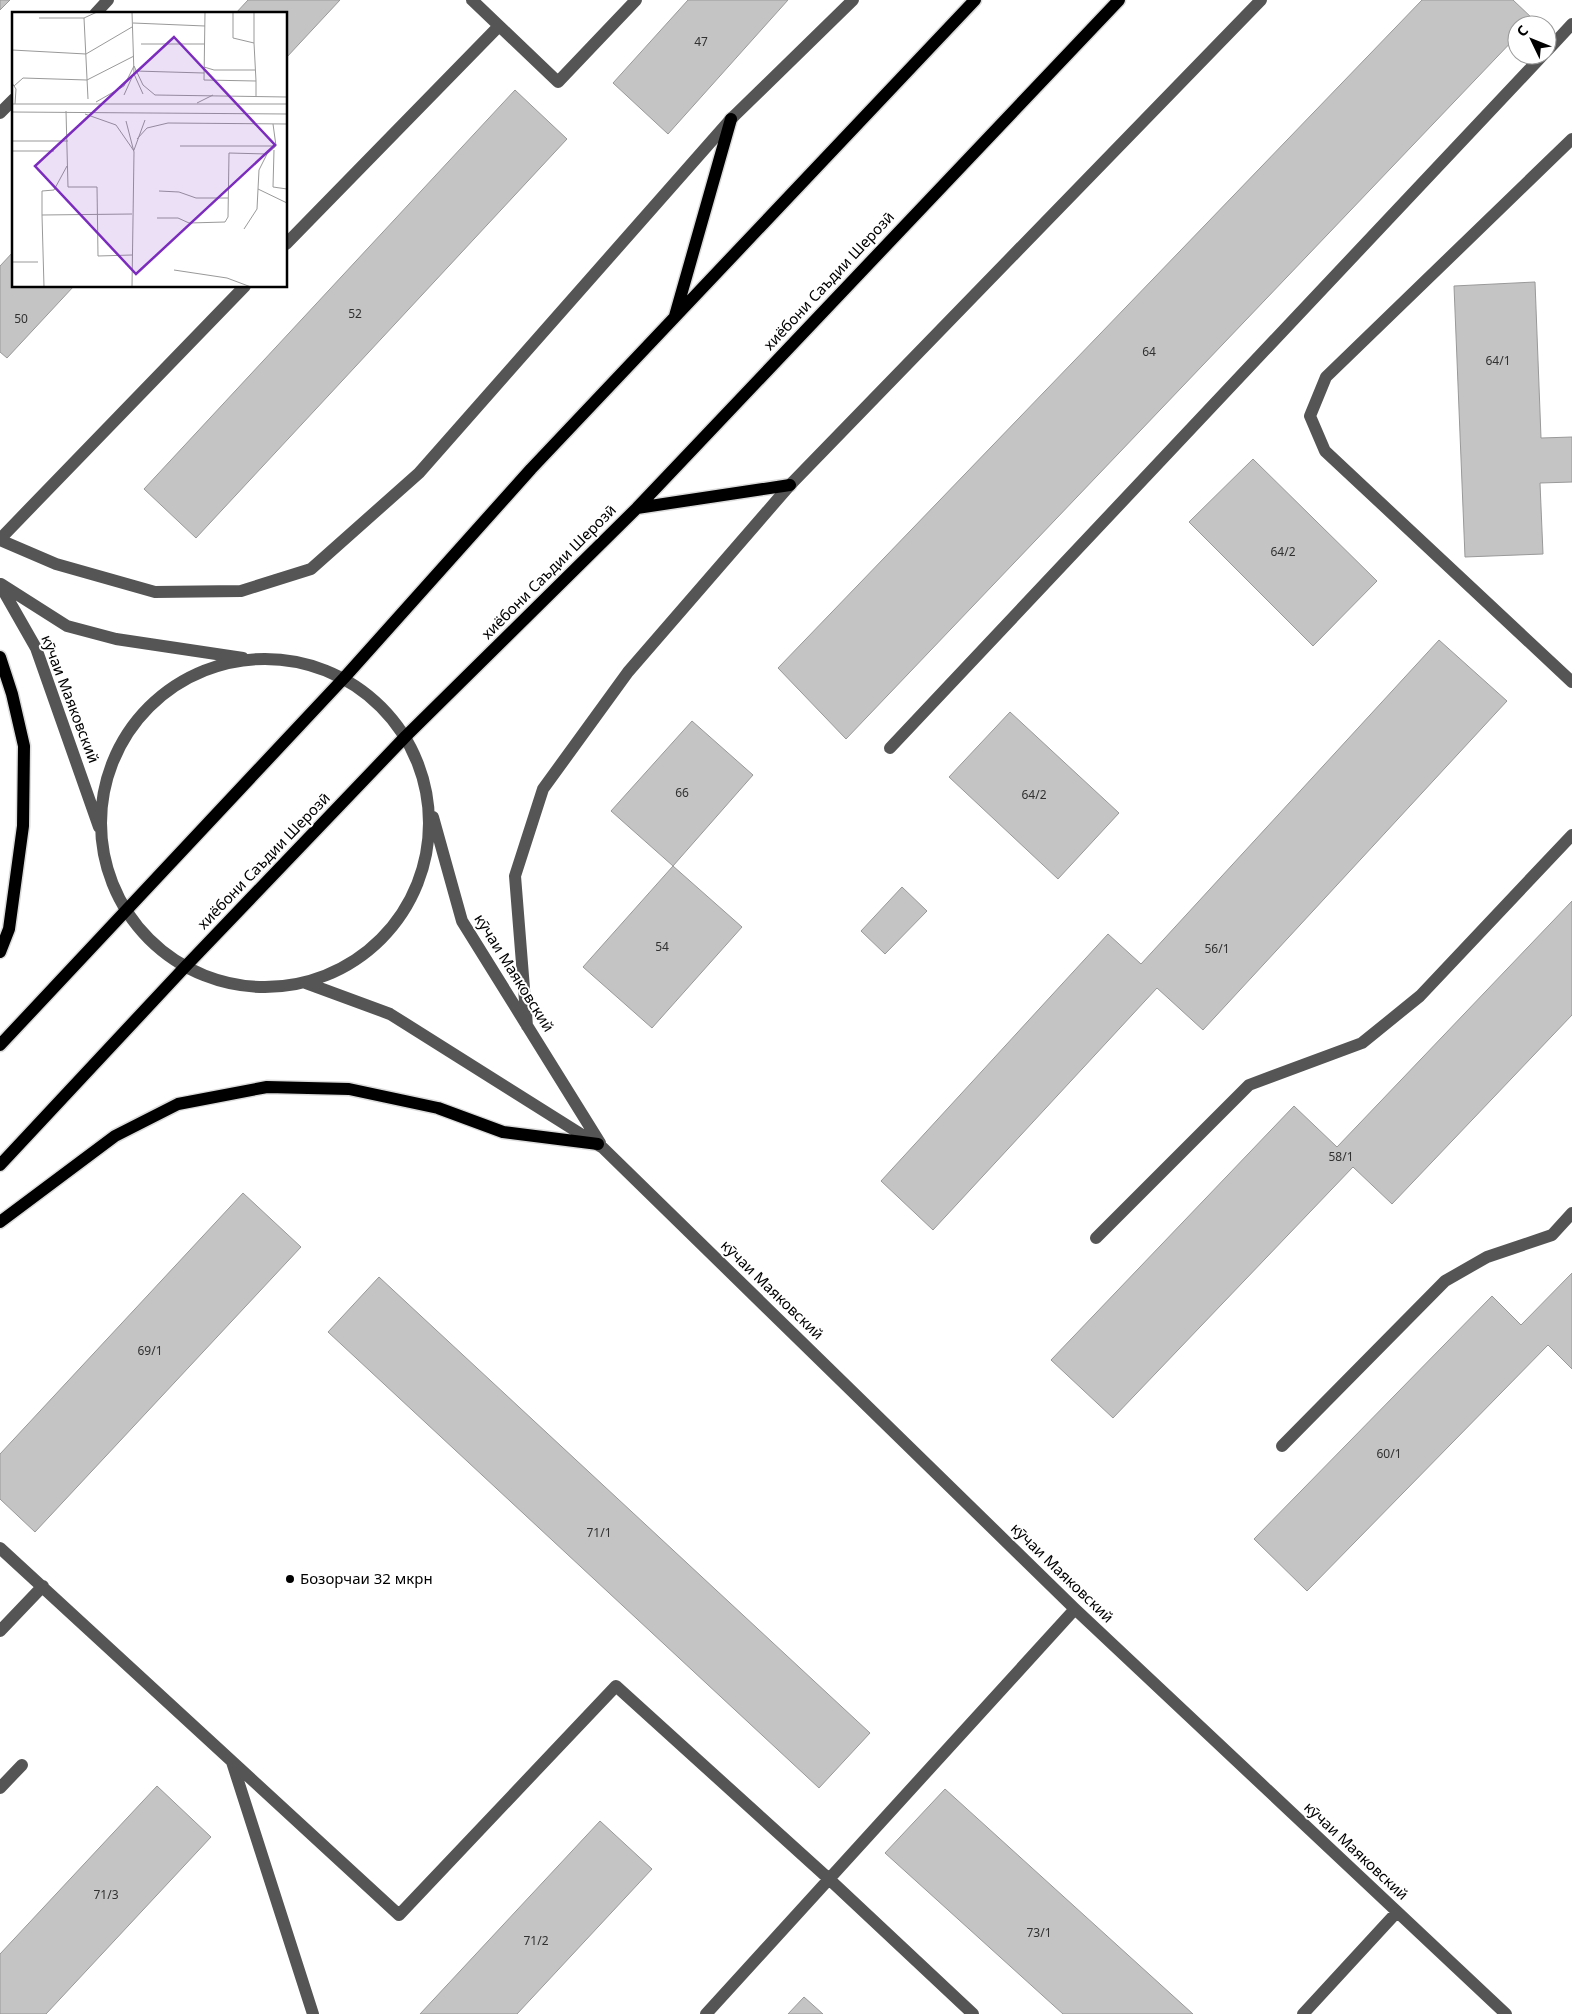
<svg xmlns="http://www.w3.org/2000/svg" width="1572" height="2014" font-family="'Noto Sans',sans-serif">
	<rect width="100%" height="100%" fill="#fff"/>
	<path fill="#c4c4c4" stroke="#999" d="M 0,0 L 10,0 L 0,10 Z
		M 248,0 L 340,0 L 286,58 L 286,14 L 235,14 Z
		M 688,0 L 788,0 L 668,134 L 613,83 Z
		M 1422,0 L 1513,0 L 1533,19 L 1527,25 L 1517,25 L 1517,36 L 846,739 L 778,668 Z
		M 515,90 L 567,139 L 196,538 L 144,489 Z
		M 14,251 L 14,286 L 74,286 L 7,358 L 0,352 L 0,266 Z
		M 1535,282 L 1541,438 L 1572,437 L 1572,482 L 1540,483 L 1543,554 L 1465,557 L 1454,286 Z
		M 1253,459 L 1377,581 L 1313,646 L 1189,522 Z
		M 1439,640 L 1507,701 L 1203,1030 L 1157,988 L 933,1230 L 881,1181 L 1108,934 L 1141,964 Z
		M 1010,712 L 1119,813 L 1058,879 L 949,777 Z
		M 692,721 L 753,775 L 673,866 L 611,811 Z
		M 673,866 L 742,927 L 652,1028 L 583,967 Z
		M 902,887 L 927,911 L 885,954 L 861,931 Z
		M 1572,901 L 1572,1015 L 1392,1204 L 1353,1167 L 1113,1418 L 1051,1360 L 1294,1106 L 1337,1147 Z
		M 243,1193 L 301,1247 L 35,1532 L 0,1499 L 0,1454 Z
		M 1572,1273 L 1572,1369 L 1548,1345 L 1307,1591 L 1254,1539 L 1492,1296 L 1521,1325 Z
		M 379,1277 L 870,1733 L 819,1788 L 328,1332 Z
		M 157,1786 L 211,1837 L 46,2014 L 0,2014 L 0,1954 Z
		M 945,1789 L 1193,2014 L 1063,2014 L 885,1853 Z
		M 600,1821 L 652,1869 L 517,2014 L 420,2014 Z
		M 804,1997 L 823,2014 L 788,2014 Z"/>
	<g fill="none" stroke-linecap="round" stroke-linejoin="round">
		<defs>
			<path id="major" d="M 675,316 L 731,119
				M 637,508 L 790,485
				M 0,657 L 12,694 L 24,746 L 23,826 L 9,929 L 0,952
				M 0,1045 L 344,678 L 531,469 L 975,0
				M 0,1165 L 184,968 L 406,736 L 637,508 L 1119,0
				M 0,1222 L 115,1136 L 178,1104 L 267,1087 L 349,1089 L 438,1108 L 503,1132 L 598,1144"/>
		</defs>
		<use href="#major" stroke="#dbdbdb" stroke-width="15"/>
		<path stroke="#555" stroke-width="12" d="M 472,0 L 558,82 L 636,0
			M 95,14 L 108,0
			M 1547,51 L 1572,24
			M 0,113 L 14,99
			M 1572,139 L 1326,377 L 1310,416 L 1325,451 L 1572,682
			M 286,244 L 499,26
			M 0,539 L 245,286
			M 0,540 L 56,564 L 155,592 L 241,591 L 311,569 L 419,473 L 731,119 L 853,0
			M 1,584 L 67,626 L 116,639 L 243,658
			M 0,585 L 36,648 L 99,827
			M101 823a164 164 0 1 1 328 0a164 164 0 1 1-328 0Z
			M 890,748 L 1543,55
			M 433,817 L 462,921 L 600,1143
			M 306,983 L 390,1014 L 603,1148 L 1075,1609 L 1506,2014
			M 527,1026 L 515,876 L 543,789 L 628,672 L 790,485 L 1261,0
			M 1096,1238 L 1249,1085 L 1362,1043 L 1420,996 L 1572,835
			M 1282,1446 L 1445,1281 L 1487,1257 L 1552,1235 L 1572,1213
			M 0,1548 L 399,1915 L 616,1686 L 829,1879 L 973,2014
			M 0,1631 L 43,1586
			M 232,1762 L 313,2014
			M 0,1788 L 22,1765
			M 706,2014 L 1075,1609
			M 1303,2014 L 1397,1912"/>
		<use href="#major" stroke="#000" stroke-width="12"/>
	</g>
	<circle fill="#000" stroke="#fff" stroke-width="2" cx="290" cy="1579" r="5"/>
	<g text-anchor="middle" stroke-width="4" stroke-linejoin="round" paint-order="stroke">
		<g font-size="12" fill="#313131">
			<text x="701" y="46">47</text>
			<text x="355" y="318">52</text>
			<text x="21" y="323">50</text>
			<text x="1149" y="356">64</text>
			<text x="1498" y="365">64/1</text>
			<text x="1283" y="556">64/2</text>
			<text x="682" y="797">66</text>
			<text x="1034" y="799">64/2</text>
			<text x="662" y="951">54</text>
			<text x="1217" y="953">56/1</text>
			<text x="1341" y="1161">58/1</text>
			<text x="150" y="1355">69/1</text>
			<text x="1389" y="1458">60/1</text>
			<text x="599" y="1537">71/1</text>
			<text x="106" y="1899">71/3</text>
			<text x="1039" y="1937">73/1</text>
			<text x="536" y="1945">71/2</text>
		</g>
		<g font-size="15" fill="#000" stroke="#fff">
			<text transform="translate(829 281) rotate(-47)" y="5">хиёбони Саъдии Шерозӣ</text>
			<text transform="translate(549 572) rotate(-45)" y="5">хиёбони Саъдии Шерозӣ</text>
			<text transform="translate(70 699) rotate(69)" y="5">кӯчаи Маяковский</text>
			<text transform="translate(264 861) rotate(-46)" y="5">хиёбони Саъдии Шерозӣ</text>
			<text transform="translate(514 973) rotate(58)" y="5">кӯчаи Маяковский</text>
			<text transform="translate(772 1290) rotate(44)" y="5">кӯчаи Маяковский</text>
			<text transform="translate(1062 1573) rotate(44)" y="5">кӯчаи Маяковский</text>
			<text transform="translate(1356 1851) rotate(43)" y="5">кӯчаи Маяковский</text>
		</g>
		<g font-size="15" fill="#000" stroke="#fff" text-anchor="start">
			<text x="300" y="1584">Бозорчаи 32 мкрн</text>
		</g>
	</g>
	<g transform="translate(12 12)">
		<rect width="275" height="275" fill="#fff"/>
		<path fill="none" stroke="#999" stroke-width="1" d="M 120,0 L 122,62 L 131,82M 193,0 L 192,68 L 244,69 L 242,31 L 221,26 L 221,0M 27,6 L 72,6 L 85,0M 72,6 L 76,87M 121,11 L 193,14M 242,31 L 242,0M 129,32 L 193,32M 0,38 L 74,42 L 120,15M 122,54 L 131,73 L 143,83 L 275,85M 192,55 L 202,58 L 243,58M 123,59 L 192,61M 0,71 L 4,77 L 3,92M 2,74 L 11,66 L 75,68 L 122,44M 112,83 L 121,63M 244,85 L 244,69M 84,90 L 112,74 L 122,54M 185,91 L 201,83M 0,92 L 275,92M 54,99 L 56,175 L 85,175 L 86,244 L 120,243M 0,100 L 275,102M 73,102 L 104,113 L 122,139M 114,109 L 122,140 L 120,275M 261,112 L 264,134 L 255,142 L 247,158 L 246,177 L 275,191M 125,127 L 135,116 L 156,111 L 275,112M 0,129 L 56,129M 168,134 L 264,134M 122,138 L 133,108M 262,138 L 261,175 L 275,177M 0,139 L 42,139M 55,154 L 42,178 L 30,179 L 30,203 L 120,202M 147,179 L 167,180 L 184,186 L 216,186M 30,203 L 32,275M 145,206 L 166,206 L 177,211 L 213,210 L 216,205 L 217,141 L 255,142M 232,217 L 245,197 L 246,177M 0,250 L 26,250M 162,258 L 215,266 L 239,275"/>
		<path fill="#7b2cbf" fill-opacity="0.15" stroke="#7b2cbf" stroke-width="2.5" d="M 162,25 L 263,133 L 124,262 L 23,154 Z"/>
		<rect width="275" height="275" fill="none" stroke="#000" stroke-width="2.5"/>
	</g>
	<g transform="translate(1532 40) rotate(313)"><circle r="24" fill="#ffffff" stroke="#999999"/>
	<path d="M0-4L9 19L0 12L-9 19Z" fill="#000000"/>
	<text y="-8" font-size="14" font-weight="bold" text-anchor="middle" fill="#000000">С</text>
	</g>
</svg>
